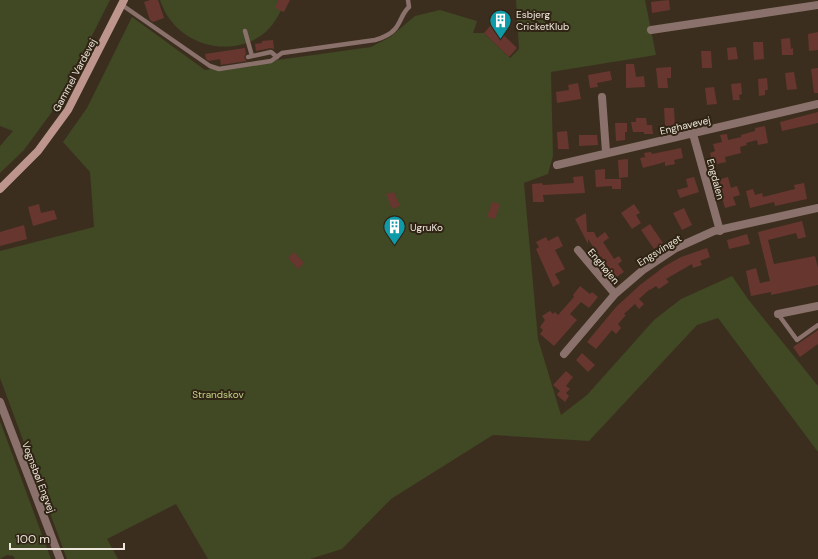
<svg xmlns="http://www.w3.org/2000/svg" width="818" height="559" font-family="'DM Sans',sans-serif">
	<rect width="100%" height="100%" fill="#3b2e1e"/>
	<path fill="#404824" d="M 0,0 L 110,0 L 57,105 L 24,150 L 0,173 L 0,146 L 13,131 L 0,126 Z
		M 160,0 L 286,0 C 280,13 274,26 262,35 C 225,60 174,43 160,0 Z
		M 516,0 L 645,0 L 656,55 L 551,72 L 553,156 L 548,174 L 524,183 L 538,339 L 561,415 L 587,395 L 654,320 L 681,299 L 732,276 L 748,299 L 818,386 L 818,452 L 718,318 L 697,325 L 589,441 L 493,435 L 391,499 L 342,549 L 310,559 L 208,559 L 176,504 L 107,539 L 118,559 L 67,559 L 0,378 L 0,251 L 94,227 L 90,172 L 63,142 L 87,108 L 132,17 L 205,70 L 371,47 L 390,37 L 415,16 L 440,10 L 477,21 L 473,33 L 484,33 L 510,58 L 519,49 Z
		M 0,421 L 51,559 L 15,559 L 13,556 L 7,555 L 0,559 Z"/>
	<path fill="#67362f" d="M 150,0 L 158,0 L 164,18 L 153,22 L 150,20 L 144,2 Z
		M 278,0 L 290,0 L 284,12 L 275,8 Z
		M 669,0 L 670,10 L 652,13 L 651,2 Z
		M 492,24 L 517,48 L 509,57 L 484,33 Z
		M 818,32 L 818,50 L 809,51 L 808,34 Z
		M 790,38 L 791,49 L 793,48 L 793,55 L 782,55 L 781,39 Z
		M 273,40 L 274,49 L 271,48 L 256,51 L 255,44 L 262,43 L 262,41 Z
		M 753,42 L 763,42 L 764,59 L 754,60 Z
		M 736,47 L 738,59 L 728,60 L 727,48 Z
		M 245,48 L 246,54 L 244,57 L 247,61 L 221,65 L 220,59 L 209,61 L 206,59 L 205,54 Z
		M 701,51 L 711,51 L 712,68 L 702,68 Z
		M 626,64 L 634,64 L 636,77 L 644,76 L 645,87 L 626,88 Z
		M 671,67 L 671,78 L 667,78 L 668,88 L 658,88 L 656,68 Z
		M 818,68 L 818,93 L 814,93 L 811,69 Z
		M 610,71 L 612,80 L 597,83 L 598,87 L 590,88 L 588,75 Z
		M 794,72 L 797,89 L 787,90 L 785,73 Z
		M 767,78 L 768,90 L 765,90 L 765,95 L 759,96 L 758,79 Z
		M 578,83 L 581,99 L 557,103 L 556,92 L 569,90 L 568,85 Z
		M 741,83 L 742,94 L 739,95 L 740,100 L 733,100 L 731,84 Z
		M 714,87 L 717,104 L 707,105 L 705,88 Z
		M 664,108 L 674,108 L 675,126 L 665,126 Z
		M 818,112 L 818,123 L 782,131 L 780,122 Z
		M 636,118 L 646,118 L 647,125 L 652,125 L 653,134 L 644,134 L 644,132 L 633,132 L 631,122 L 636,122 Z
		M 615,123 L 627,123 L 627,132 L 625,132 L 625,140 L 616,141 Z
		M 765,126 L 768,143 L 758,145 L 757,140 L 746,143 L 747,145 L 740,147 L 741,153 L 725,157 L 726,162 L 713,165 L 710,153 L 715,151 L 713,144 L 722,142 L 720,135 L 727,134 L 728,140 L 741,137 L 741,135 L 755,131 L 755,128 Z
		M 567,131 L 569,149 L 558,149 L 557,132 Z
		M 579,135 L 597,135 L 598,145 L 579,146 Z
		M 681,148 L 683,158 L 674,160 L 675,164 L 665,166 L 665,162 L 643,168 L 640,158 L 645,157 L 644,153 L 651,152 L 652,154 Z
		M 628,159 L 628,177 L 619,178 L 618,160 Z
		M 605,169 L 605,179 L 621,179 L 621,189 L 612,189 L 612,186 L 596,187 L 595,170 Z
		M 583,176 L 585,193 L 543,195 L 544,202 L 533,202 L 532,184 L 542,183 L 543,185 L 574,183 L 573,177 Z
		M 694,177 L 699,192 L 680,198 L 677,190 L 688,187 L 686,179 Z
		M 728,177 L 731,188 L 737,186 L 740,195 L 733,197 L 736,205 L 725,208 L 717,180 Z
		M 804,183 L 807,199 L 775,206 L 774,202 L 750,208 L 746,191 L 753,189 L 755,195 L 762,193 L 763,197 L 795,189 L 794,185 Z
		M 394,192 L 400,206 L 392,209 L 386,194 Z
		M 492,202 L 500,204 L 495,219 L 487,217 Z
		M 39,204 L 41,213 L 54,210 L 57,219 L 33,226 L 28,207 Z
		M 634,204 L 640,213 L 636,215 L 641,223 L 632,229 L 621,213 Z
		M 684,208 L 692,225 L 682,230 L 673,213 Z
		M 586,213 L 587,232 L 594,232 L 597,238 L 605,232 L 609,238 L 603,242 L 614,259 L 619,256 L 622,261 L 618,264 L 624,272 L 615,278 L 601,256 L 600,257 L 588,239 L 588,244 L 575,219 Z
		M 802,221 L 806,237 L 798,239 L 796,233 L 768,240 L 774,264 L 815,256 L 818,268 L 818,285 L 771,295 L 771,292 L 751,296 L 746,271 L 756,268 L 760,283 L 770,281 L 758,232 Z
		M 650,224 L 663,243 L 654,249 L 641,230 Z
		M 24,225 L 27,239 L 0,246 L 0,232 Z
		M 747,234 L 750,244 L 729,249 L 727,240 Z
		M 558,236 L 563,246 L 555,250 L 565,269 L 555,274 L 560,283 L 553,287 L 536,249 L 539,247 L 536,242 L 546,237 L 548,241 Z
		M 707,248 L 710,257 L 700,261 L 702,265 L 693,268 L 692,264 L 666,279 L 669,282 L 659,289 L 656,286 L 650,290 L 650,289 L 639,299 L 644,304 L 639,309 L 635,304 L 624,314 L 626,315 L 618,324 L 621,328 L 616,334 L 612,330 L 596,349 L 587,342 L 616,307 L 640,285 L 665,266 L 681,257 Z
		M 294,252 L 304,263 L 298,269 L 288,258 Z
		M 580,286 L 590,294 L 592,292 L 598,297 L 589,308 L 581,302 L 570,314 L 577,320 L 554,346 L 540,334 L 543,330 L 540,327 L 545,320 L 542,316 L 548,312 L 550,311 L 553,314 L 555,312 L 558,315 L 574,297 L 573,295 Z
		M 818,330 L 818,344 L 800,357 L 793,347 Z
		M 582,353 L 595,365 L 588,372 L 576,360 Z
		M 566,371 L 573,377 L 566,386 L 570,389 L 566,393 L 569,396 L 565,402 L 558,396 L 557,394 L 560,391 L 553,385 Z"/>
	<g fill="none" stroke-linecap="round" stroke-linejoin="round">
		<path stroke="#8a716b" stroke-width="4.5" d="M 122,5 L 210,66 L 219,69 L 271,61 L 282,53 L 375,40 C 382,38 390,35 395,29 C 401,22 402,13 409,7 L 408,0
			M 245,31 L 252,56
			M 248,57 L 271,52 L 277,57
			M 778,314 L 797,340 L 818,325"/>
		<path stroke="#8a716b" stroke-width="8" d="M 651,30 L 818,5
			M 602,97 L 606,152
			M 693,134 L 720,231
			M 557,165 L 818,104
			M 578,250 L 615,294
			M 778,314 L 818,306
			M 564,354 L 615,294 L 643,270 L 676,248 L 714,231 L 818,208
			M 0,402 L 60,559"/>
		<path stroke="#bd958c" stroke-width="8" d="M 0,189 L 38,151 L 68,110 L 124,0"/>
	</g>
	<defs>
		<symbol id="building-pin" viewBox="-11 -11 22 30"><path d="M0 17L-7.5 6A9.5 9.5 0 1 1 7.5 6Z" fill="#0f9aa8" stroke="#302414"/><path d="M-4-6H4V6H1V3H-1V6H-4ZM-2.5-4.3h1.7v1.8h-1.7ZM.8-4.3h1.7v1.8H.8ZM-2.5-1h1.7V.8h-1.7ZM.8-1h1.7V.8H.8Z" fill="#fff"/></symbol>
	</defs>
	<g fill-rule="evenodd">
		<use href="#building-pin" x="488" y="8" width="25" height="34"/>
		<use href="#building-pin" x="382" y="214" width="25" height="34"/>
	</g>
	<g text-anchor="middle" stroke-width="4" stroke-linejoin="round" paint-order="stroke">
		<g font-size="10" fill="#efe7dd" stroke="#302414" text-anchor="start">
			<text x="516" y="18">Esbjerg<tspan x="516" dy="12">CricketKlub</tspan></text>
			<text x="410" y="231">UgruKo</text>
		</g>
		<g font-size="10" fill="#efe7dd" stroke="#302414">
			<text transform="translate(74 75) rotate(-62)" y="4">Gammel Vardevej</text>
			<text transform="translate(685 125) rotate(-13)" y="4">Enghavevej</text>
			<text transform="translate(716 179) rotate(75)" y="4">Engdalen</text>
			<text transform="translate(659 250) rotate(-32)" y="4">Engsvinget</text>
			<text transform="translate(604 266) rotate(50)" y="4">Enghøjen</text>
			<text transform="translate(39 477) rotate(69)" y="4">Vognsbøl Engvej</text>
		</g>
		<g font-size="10" fill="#c4d588" stroke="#302414">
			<text x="218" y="398">Strandskov</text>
		</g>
	</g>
	<path d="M10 543v6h114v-6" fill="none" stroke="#efe7dd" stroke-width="2"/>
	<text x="16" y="543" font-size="12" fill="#efe7dd" stroke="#302414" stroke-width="3" paint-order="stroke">100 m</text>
</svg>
